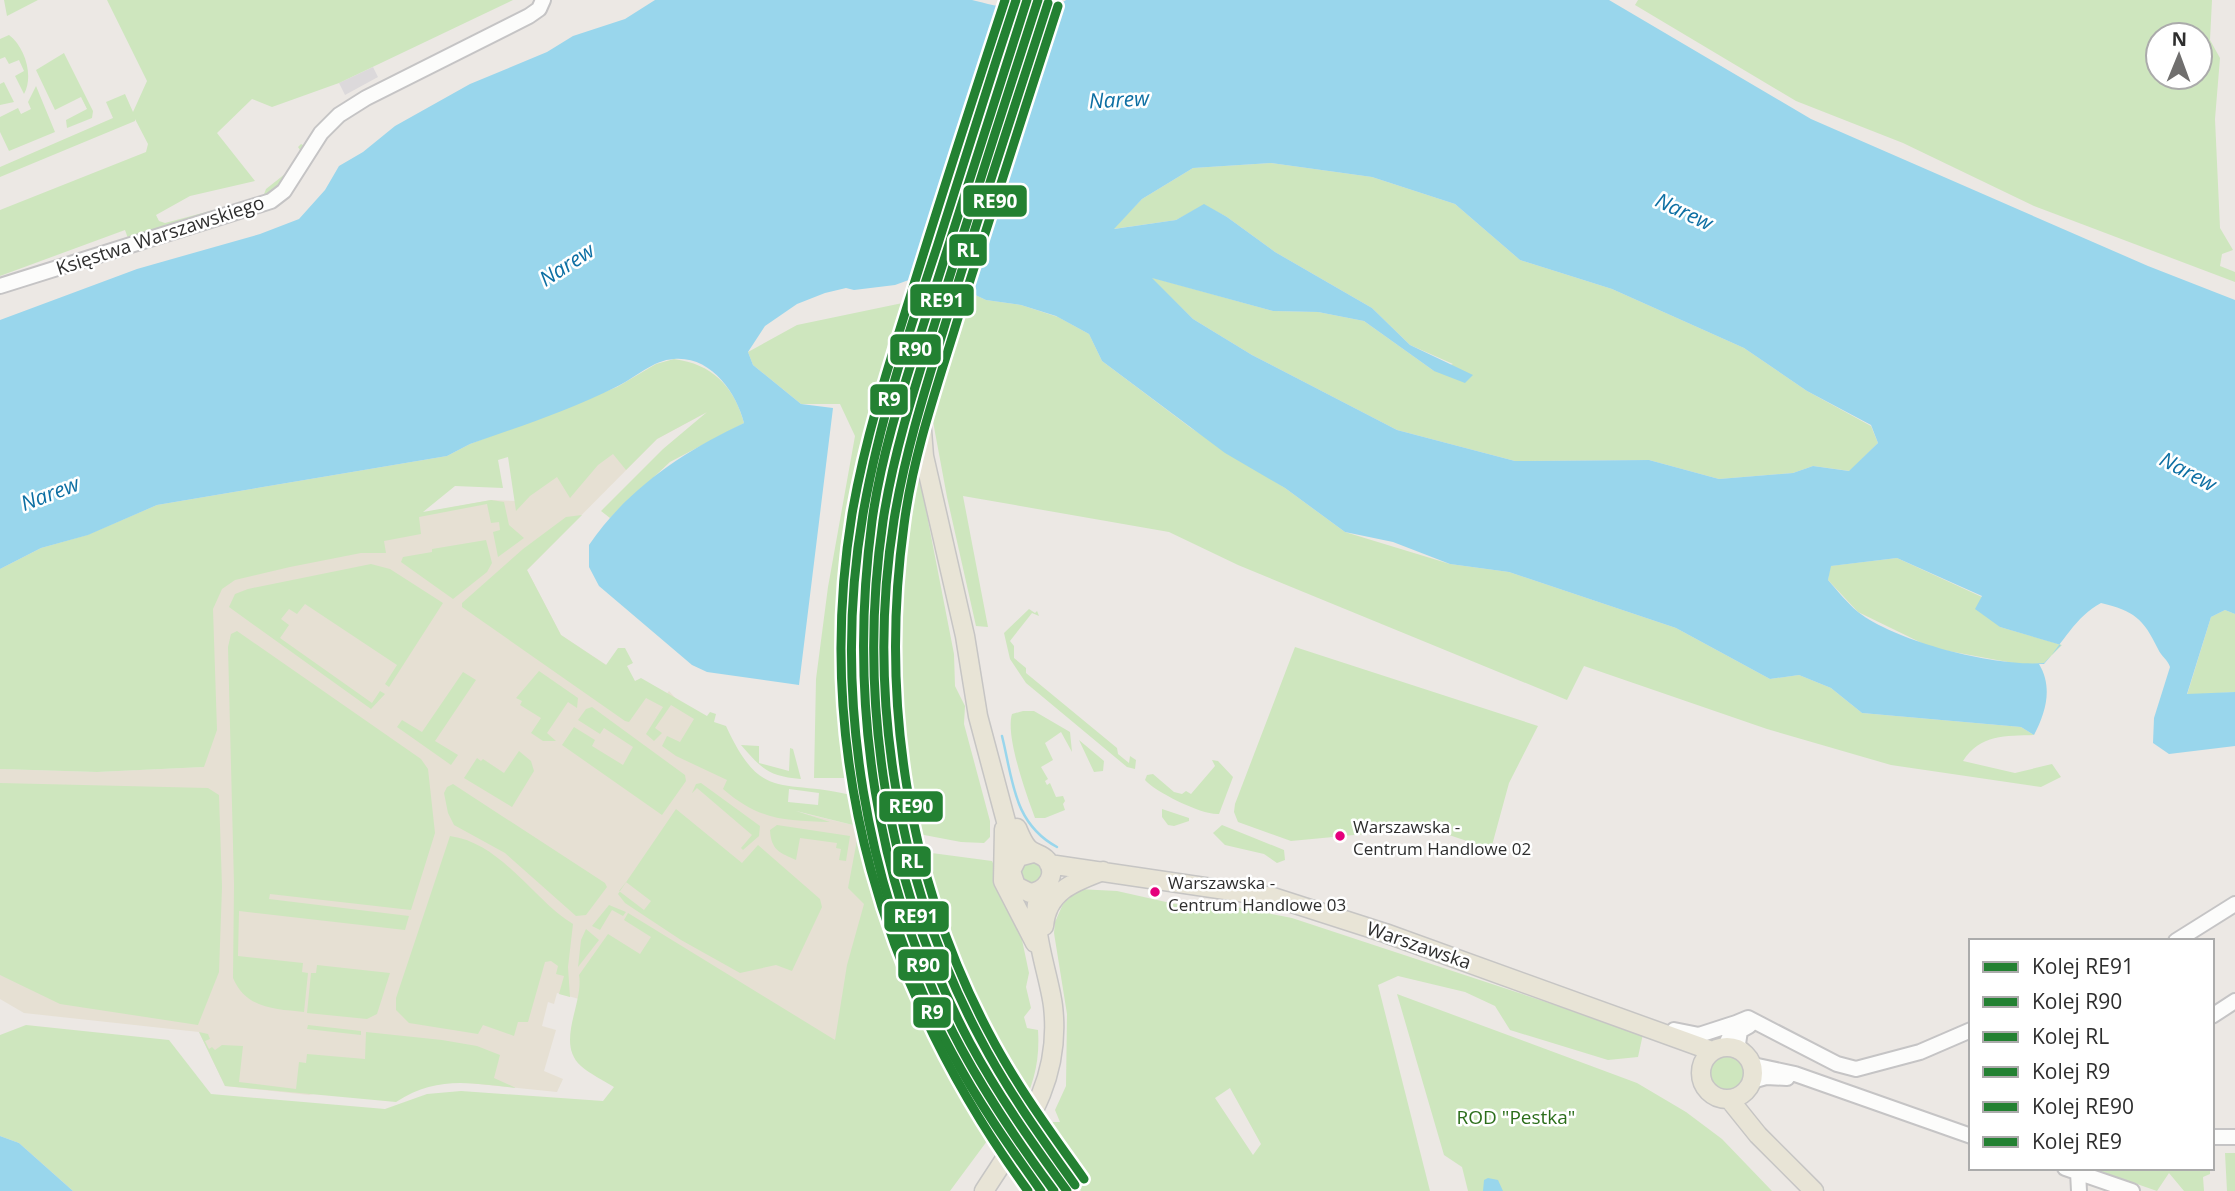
<svg xmlns="http://www.w3.org/2000/svg" width="2235" height="1191" font-family="'Open Sans',sans-serif">
	<rect width="100%" height="100%" fill="#ece8e4"/>
	<path fill="#dcd9db" d="M 373,67 L 378,77 L 345,95 L 339,83 Z"/>
	<path fill="#e6e0d3" d="M 711,410 L 657,439 L 527,570 L 561,635 L 661,701 L 669,691 L 773,806 L 857,826 L 857,840 L 869,857 L 878,879 L 909,973 L 925,1012 L 977,1107 L 557,993 L 554,1004 L 548,1002 L 542,1026 L 556,1030 L 544,1071 L 563,1079 L 557,1092 L 400,1076 L 309,1095 L 225,1086 L 199,1032 L 24,1013 L 0,999 L 0,769 L 97,772 L 204,767 L 208,603 L 227,579 L 421,513 L 491,500 L 516,501 L 601,431 Z"/>
	<path fill="#cee6be" fill-rule="evenodd" d="M 4,0 L 38,0 L 7,16 Z
		M 107,0 L 513,0 L 339,83 L 272,107 L 252,99 L 217,133 L 255,181 L 190,196 L 156,215 L 159,221 L 165,223 L 263,197 L 266,189 L 290,170 L 300,150 L 298,147 L 301,144 L 307,147 L 288,180 L 265,199 L 129,241 L 125,230 L 0,276 L 0,210 L 146,152 L 148,144 L 135,119 L 135,121 L 0,177 L 0,167 L 113,118 L 106,102 L 125,94 L 133,112 L 147,81 Z
		M 1638,0 L 2212,0 L 2210,40 L 2220,58 L 2215,119 L 2220,228 L 2233,250 L 2222,254 L 2220,266 L 2235,272 L 2235,282 L 2034,206 L 1903,143 L 1796,101 L 1635,5 ZM 2158,35 L 2200,35 L 2200,77 L 2158,77 Z
		M 9,35 C 25,47 34,76 24,94 L 15,76 L 24,71 L 19,60 L 9,64 L 5,57 L 0,59 L 0,39 Z
		M 64,53 L 93,111 L 92,118 L 67,128 L 66,120 L 87,109 L 81,97 L 55,110 L 36,70 Z
		M 4,82 L 14,102 L 0,105 L 0,84 Z
		M 36,86 L 55,132 L 9,151 L 0,132 L 0,117 L 18,108 L 21,114 L 31,109 L 28,102 Z
		M 1271,163 L 1372,177 L 1455,204 L 1520,260 L 1612,289 L 1744,348 L 1807,391 L 1871,426 L 1878,443 L 1850,471 L 1813,466 L 1793,473 L 1719,479 L 1649,460 L 1515,461 L 1397,430 L 1252,355 L 1193,319 L 1150,277 L 1273,311 L 1318,312 L 1364,321 L 1434,371 L 1453,364 L 1410,345 L 1372,308 L 1275,252 L 1227,217 L 1204,205 L 1176,220 L 1113,229 L 1142,199 L 1193,168 Z
		M 955,293 L 971,293 L 986,300 L 1021,305 L 1058,317 L 1089,334 L 1102,361 L 1191,428 L 1285,488 L 1345,532 L 1450,564 L 1509,572 L 1676,628 L 1770,679 L 1799,675 L 1831,688 L 1862,713 L 2021,727 L 2034,735 C 2006,736 1980,734 1963,761 L 2015,773 L 2052,764 L 2061,777 L 2041,787 L 1891,765 L 1767,729 L 1584,666 L 1567,700 L 1238,565 L 1169,532 L 963,496 L 988,627 L 976,626 L 947,497 L 929,400 L 936,399 L 943,385 C 933,360 946,318 955,293 Z
		M 917,300 C 901,355 878,408 867,464 C 846,566 850,674 848,778 L 814,778 L 816,679 L 828,587 L 855,436 L 840,404 L 801,404 L 753,365 L 748,352 L 797,325 Z
		M 674,359 C 712,364 734,386 744,423 L 670,462 L 610,518 L 601,511 L 663,449 L 707,412 L 657,439 L 626,470 L 613,454 L 598,465 L 570,498 L 557,477 L 530,496 L 516,511 L 508,457 L 498,460 L 503,488 L 455,486 L 423,512 L 491,500 L 504,502 L 509,525 L 524,538 L 498,557 L 493,532 L 500,530 L 499,522 L 491,523 L 487,504 L 419,517 L 421,534 L 384,541 L 386,553 L 361,553 L 290,567 L 235,580 L 222,589 L 213,609 L 217,730 L 204,767 L 97,772 L 0,769 L 0,569 L 41,548 L 87,535 L 157,505 L 447,456 L 470,444 L 617,387 L 656,364 Z
		M 910,428 L 954,654 L 955,686 L 965,706 L 964,724 L 990,821 L 990,837 L 984,843 L 961,842 L 903,831 C 897,782 888,732 884,682 C 876,603 886,505 910,428 Z
		M 582,515 L 527,570 L 561,635 L 606,665 L 618,648 L 625,648 L 633,663 L 627,666 L 635,681 L 641,678 L 707,716 L 710,712 L 716,714 L 714,722 L 726,726 C 762,804 781,778 851,795 L 857,826 L 796,811 L 830,822 C 784,821 759,820 723,789 L 727,780 L 676,756 L 662,746 L 667,736 L 680,742 L 694,719 L 671,705 L 655,728 L 662,733 L 654,741 L 646,734 L 663,707 L 646,698 L 629,722 L 625,721 L 462,607 L 462,603 L 523,549 L 566,517 ZM 789,789 L 819,793 L 818,805 L 788,802 Z
		M 486,540 L 492,563 L 487,572 L 453,599 L 401,562 L 403,557 L 432,552 L 432,549 Z
		M 1897,558 L 1982,597 L 2000,627 L 2062,645 L 2044,663 L 2024,665 L 1932,648 L 1858,612 L 1828,580 L 1830,566 Z
		M 371,564 L 390,569 L 443,603 L 389,687 L 385,684 L 397,665 L 305,604 L 297,614 L 289,609 L 281,619 L 289,625 L 280,638 L 372,703 L 380,691 L 385,694 L 371,709 L 229,607 L 235,594 L 248,589 Z
		M 1029,609 L 1035,613 L 1037,611 L 1039,616 L 1032,613 L 1010,641 L 1014,646 L 1014,658 L 1026,668 L 1026,673 L 1117,748 L 1118,754 L 1129,763 L 1130,756 L 1136,760 L 1135,769 L 1127,767 L 1026,683 L 1010,659 L 1004,633 Z
		M 2225,610 L 2235,614 L 2235,692 L 2187,695 L 2211,617 Z
		M 237,631 L 421,759 L 428,769 L 435,833 L 411,910 L 270,894 L 269,899 L 409,916 L 405,930 L 239,911 L 238,956 L 303,963 L 302,972 L 308,973 L 304,1012 C 275,1009 246,1009 233,978 L 234,884 L 228,647 L 231,634 Z
		M 1295,647 L 1538,726 L 1509,783 L 1491,849 L 1428,828 L 1291,841 L 1238,822 L 1234,812 L 1235,804 Z
		M 539,671 L 578,698 L 577,708 L 568,702 L 547,733 L 556,741 L 543,741 L 531,733 L 541,718 L 520,705 L 522,701 L 516,698 Z
		M 463,672 L 476,680 L 435,741 L 458,755 L 451,765 L 397,727 L 402,720 L 422,732 Z
		M 592,707 L 685,775 L 686,781 L 662,815 L 562,745 L 574,727 L 595,740 L 592,746 L 623,765 L 633,747 L 604,728 L 600,734 L 578,720 L 586,709 Z
		M 1023,711 L 1034,711 L 1070,732 L 1072,752 L 1061,732 L 1045,743 L 1053,760 L 1041,767 L 1048,779 L 1045,781 L 1047,785 L 1050,783 L 1056,797 L 1063,796 L 1065,801 L 1063,804 L 1065,810 L 1045,818 L 1035,818 C 1027,796 1005,736 1012,714 Z
		M 1079,740 L 1104,761 L 1103,771 L 1094,772 Z
		M 741,745 L 759,746 L 759,763 L 789,771 L 790,748 L 793,749 L 801,779 C 768,776 762,769 741,745 Z
		M 519,751 L 531,761 L 534,771 L 512,807 L 464,778 L 477,758 L 481,761 L 483,759 L 504,773 Z
		M 1212,760 L 1218,761 L 1233,777 L 1219,814 C 1204,816 1155,792 1145,780 L 1147,775 L 1153,774 L 1174,792 L 1182,794 L 1186,791 L 1191,794 L 1215,766 Z
		M 0,783 L 208,788 L 219,795 L 222,887 L 219,972 L 198,1025 L 60,1004 L 0,975 Z
		M 701,783 L 760,826 L 759,836 L 743,850 L 741,848 L 752,835 L 697,788 L 692,793 L 696,784 Z
		M 453,784 L 605,883 L 607,887 L 586,915 L 576,916 L 505,853 L 454,825 L 448,813 L 444,793 L 447,787 Z
		M 676,809 L 742,863 L 758,845 L 820,899 L 822,907 L 792,971 L 776,965 L 740,973 L 681,940 L 625,903 L 618,894 ZM 626,882 L 651,901 L 644,910 L 619,891 Z
		M 1162,809 L 1189,818 L 1189,821 L 1174,826 L 1168,825 L 1162,817 Z
		M 777,825 L 850,836 L 846,861 L 839,860 L 841,849 L 836,848 L 837,843 L 800,838 L 796,860 C 781,853 771,851 770,830 Z
		M 1222,825 L 1284,850 L 1285,860 L 1277,863 L 1264,854 L 1225,845 L 1213,833 Z
		M 450,836 C 502,843 534,901 573,924 L 568,967 L 570,997 L 559,994 L 564,976 L 556,974 L 558,966 L 551,961 L 545,962 L 528,1022 L 518,1022 L 514,1036 L 483,1025 L 478,1034 L 409,1023 L 396,1010 L 396,998 Z
		M 857,840 C 883,862 896,936 907,969 C 927,1028 966,1079 990,1137 L 950,1191 L 73,1191 L 19,1143 L 0,1136 L 0,1035 L 26,1025 L 169,1040 L 211,1094 L 385,1109 L 427,1094 L 461,1091 L 603,1101 L 614,1087 C 603,1080 590,1074 581,1066 C 555,1043 584,1003 579,975 L 608,934 L 640,954 L 651,937 L 624,920 L 628,913 L 835,1040 L 847,965 L 864,904 L 848,888 Z
		M 909,850 L 992,861 L 1017,916 L 1029,973 L 1026,987 L 1031,1008 L 1024,1017 L 1027,1028 L 1038,1030 C 1040,1060 1034,1086 1019,1112 L 977,1035 L 943,954 Z
		M 1023,862 L 1040,862 L 1045,875 L 1032,887 L 1018,877 Z
		M 1078,889 L 1117,891 L 1175,904 L 1211,902 L 1292,918 L 1643,1034 L 1638,1057 L 1608,1060 L 1510,1030 L 1495,1006 L 1465,992 L 1398,976 L 1378,985 L 1430,1191 L 1081,1191 L 1038,1133 L 1053,1122 L 1060,1122 L 1055,1110 L 1066,1086 L 1067,1014 L 1054,933 L 1055,922 L 1063,904 ZM 1230,1088 L 1261,1144 L 1253,1155 L 1215,1098 Z
		M 609,905 L 626,912 L 623,916 L 612,910 L 600,930 L 592,926 Z
		M 586,929 L 599,940 L 578,967 L 581,940 Z
		M 317,965 L 390,973 L 377,1014 L 367,1019 L 307,1013 L 311,973 L 316,973 Z
		M 1397,994 L 1637,1083 L 1686,1112 L 1722,1139 L 1772,1191 L 1468,1191 L 1462,1167 L 1444,1155 Z
		M 308,1025 L 361,1031 L 361,1035 L 307,1029 Z
		M 199,1032 L 208,1034 L 210,1039 L 205,1041 L 209,1049 L 212,1047 L 215,1050 L 222,1045 L 243,1046 L 239,1082 L 296,1089 L 299,1062 L 306,1063 L 307,1054 L 365,1059 L 366,1032 L 442,1040 L 477,1046 L 500,1055 L 494,1078 L 516,1088 C 471,1083 437,1075 396,1102 L 225,1086 Z
		M1707 1073a20 20 0 1 1 40 0a20 20 0 1 1-40 0Z
		M 2225,1153 L 2235,1153 L 2235,1191 L 2227,1191 Z
		M 2091,1168 L 2210,1168 L 2210,1174 L 2203,1177 L 2204,1191 L 2184,1191 L 2169,1173 L 2157,1191 Z"/>
	<path fill="#99d6ec" fill-rule="evenodd" d="M 655,0 L 972,0 C 999,7 1042,17 1066,0 L 1609,0 L 1811,119 L 2148,266 L 2235,300 L 2235,614 L 2225,610 L 2211,617 L 2187,694 L 2235,692 L 2235,746 L 2169,754 L 2153,743 L 2154,718 L 2170,667 C 2168,660 2161,656 2158,649 C 2143,618 2134,611 2101,603 C 2075,617 2063,643 2044,664 L 2039,664 C 2053,687 2046,712 2034,735 L 2021,727 L 1862,713 L 1831,688 L 1799,675 L 1770,679 L 1676,628 L 1509,572 L 1450,564 L 1393,542 L 1345,532 L 1285,488 L 1225,453 L 1102,361 L 1089,334 L 1056,316 L 1021,305 L 986,300 L 971,293 L 961,280 L 917,277 L 895,285 L 854,290 L 846,288 L 825,293 L 797,304 L 765,326 L 748,352 L 753,365 L 801,404 L 833,408 L 799,685 L 707,672 L 692,665 L 599,586 L 589,567 L 589,545 C 627,489 684,451 744,423 C 736,392 711,356 674,359 C 653,360 635,378 616,387 C 570,410 519,427 470,444 L 447,456 L 157,505 L 88,535 L 41,548 L 0,569 L 0,320 L 137,269 L 260,234 L 299,219 L 325,190 L 339,166 L 363,152 L 395,126 L 470,84 L 547,52 L 573,36 L 625,19 ZM 1271,163 L 1372,177 L 1455,204 L 1520,260 L 1612,289 L 1744,348 L 1807,391 L 1871,425 L 1878,443 L 1849,471 L 1813,466 L 1793,473 L 1719,479 L 1649,460 L 1515,461 L 1397,430 L 1252,355 L 1193,319 L 1152,278 L 1273,311 L 1318,312 L 1364,321 L 1434,371 L 1465,383 L 1473,375 L 1410,345 L 1372,308 L 1275,252 L 1227,217 L 1204,204 L 1176,220 L 1114,229 L 1142,199 L 1193,168 ZM 1897,558 L 1982,596 L 1975,609 L 2000,627 L 2061,645 L 2044,663 C 1995,667 1897,642 1858,612 C 1847,603 1837,590 1828,580 L 1831,566 Z
		M 0,1136 L 19,1143 L 73,1191 L 0,1191 Z
		M 1488,1178 L 1498,1180 L 1503,1191 L 1483,1191 L 1484,1180 Z"/>
	<path fill="#ece8e4" d="M 1016,4 L 1027,5 L 939,281 L 928,280 Z"/>
	<g fill="none" stroke-linecap="round" stroke-linejoin="round">
		<path stroke="#99d6ec" stroke-width="2.5" d="M 1002,736 C 1013,780 1013,823 1057,847"/>
		<defs>
			<path id="minor" d="M 0,286 L 271,201 L 284,191 L 321,133 L 339,115 L 366,98 L 529,16 L 539,9 L 543,0
				M 2176,941 L 2235,904
				M 2212,1016 L 2235,1001
				M 1674,1030 L 1699,1035 L 1736,1023
				M 1725,1046 L 1736,1023 L 1748,1018 L 1837,1064 L 1856,1069 L 1920,1052 L 1971,1030
				M 1741,1050 L 1738,1044 L 1740,1031 L 1749,1026
				M 1753,1065 L 1795,1074 L 1971,1136
				M 1752,1081 L 1766,1077 L 1787,1078
				M 2212,1137 L 2235,1137
				M 2065,1168 L 2132,1191
				M 2078,1172 L 2079,1191"/>
			<path id="major" d="M 1017,828 C 1020,835 1023,843 1028,848 C 1033,854 1041,853 1047,860 C 1058,875 1046,891 1030,893 L 1016,886 L 1011,871 L 1018,857 L 1033,853
				M 1004,829 L 1003,881 L 1035,943
				M 1016,859 L 978,716 L 965,636 L 924,456 L 920,405 L 932,333 L 1038,0
				M 1049,864 L 1273,897 L 1385,933 L 1712,1051
				M 1044,926 C 1047,891 1074,882 1103,871
				M1701 1073a26 26 0 1 1 52 0a26 26 0 1 1-52 0Z
				M 1729,1099 L 1758,1135 L 1814,1191
				M 984,1191 C 1023,1130 1062,1083 1053,1006 C 1049,973 1028,923 1040,890"/>
		</defs>
		<use href="#minor" stroke="#c5c4c5" stroke-width="18"/>
		<use href="#major" stroke="#c6c5c4" stroke-width="21"/>
		<use href="#minor" stroke="#fcfcfb" stroke-width="14"/>
		<use href="#major" stroke="#e8e4d6" stroke-width="18"/>
		<defs>
			<path id="rail-1" d="M 1038,0 C 1005,102 972,205 940,307 C 918,377 894,448 883,521 C 857,698 886,885 970,1043 C 998,1095 1032,1143 1067,1191"/>
			<path id="rail-2" d="M 1027,0 C 994,102 961,204 929,307 C 907,377 882,448 872,521 C 848,700 875,888 961,1048 C 988,1098 1020,1145 1054,1191"/>
			<path id="rail-3" d="M 1048,3 C 1016,103 983,202 952,302 C 930,374 906,446 894,520 C 866,694 897,882 980,1038 C 1007,1090 1041,1137 1075,1185"/>
			<path id="rail-4" d="M 1016,0 C 989,82 963,164 937,247 C 908,334 879,423 863,514 C 832,694 865,893 952,1053 C 978,1102 1009,1146 1041,1191"/>
			<path id="rail-5" d="M 1058,6 C 1025,109 991,212 959,315 C 938,384 913,454 904,525 C 880,698 907,878 989,1033 C 1016,1085 1050,1131 1084,1179"/>
			<path id="rail-6" d="M 1005,0 C 973,98 941,196 911,294 C 888,367 865,439 852,514 C 812,759 884,993 1028,1191"/>
		</defs>
		<use href="#rail-1" stroke="#fff" stroke-width="14"/>
		<use href="#rail-2" stroke="#fff" stroke-width="14"/>
		<use href="#rail-3" stroke="#fff" stroke-width="14"/>
		<use href="#rail-4" stroke="#fff" stroke-width="14"/>
		<use href="#rail-5" stroke="#fff" stroke-width="14"/>
		<use href="#rail-6" stroke="#fff" stroke-width="14"/>
		<use href="#rail-1" stroke="#238132" stroke-width="9"/>
		<use href="#rail-2" stroke="#238132" stroke-width="9"/>
		<use href="#rail-3" stroke="#238132" stroke-width="9"/>
		<use href="#rail-4" stroke="#238132" stroke-width="9"/>
		<use href="#rail-5" stroke="#238132" stroke-width="9"/>
		<use href="#rail-6" stroke="#238132" stroke-width="9"/>
	</g>
	<g fill="#e5007d" stroke="#fff" stroke-width="2.5">
		<circle cx="1340" cy="836" r="6"/>
		<circle cx="1155" cy="892" r="6"/>
	</g>
	<g text-anchor="middle" stroke-width="5" stroke-linejoin="round" paint-order="stroke">
		<g font-size="17" fill="#2e2e2e" stroke="#fff" text-anchor="start">
			<text x="1353" y="833">Warszawska -<tspan x="1353" dy="22">Centrum Handlowe 02</tspan></text>
			<text x="1168" y="889">Warszawska -<tspan x="1168" dy="22">Centrum Handlowe 03</tspan></text>
		</g>
		<g font-size="19" fill="#2e2e2e" stroke="#fff">
			<text transform="translate(160 235) rotate(-18)" y="7">Księstwa Warszawskiego</text>
			<text transform="translate(1419 945) rotate(19)" y="7">Warszawska</text>
		</g>
		<g font-size="19" fill="#2c6e1b" stroke="#fff">
			<text x="1516" y="1124">ROD "Pestka"</text>
		</g>
		<g font-size="21" font-style="italic" fill="#0d6fa3" stroke="#fff">
			<text transform="translate(1119 100) rotate(-3)" y="7">Narew</text>
			<text transform="translate(1684 212) rotate(25)" y="7">Narew</text>
			<text transform="translate(567 265) rotate(-33)" y="7">Narew</text>
			<text transform="translate(2188 472) rotate(28)" y="7">Narew</text>
			<text transform="translate(50 494) rotate(-21)" y="7">Narew</text>
		</g>
	</g>
	<g stroke="#fff" stroke-width="2.5">
		<rect x="962" y="184" width="66" height="34" rx="7" fill="#238132"/>
		<rect x="948" y="233" width="40" height="34" rx="7" fill="#238132"/>
		<rect x="909" y="283" width="66" height="34" rx="7" fill="#238132"/>
		<rect x="889" y="333" width="53" height="33" rx="7" fill="#238132"/>
		<rect x="869" y="383" width="40" height="33" rx="7" fill="#238132"/>
		<rect x="878" y="790" width="66" height="33" rx="7" fill="#238132"/>
		<rect x="892" y="845" width="40" height="33" rx="7" fill="#238132"/>
		<rect x="883" y="900" width="67" height="33" rx="7" fill="#238132"/>
		<rect x="897" y="948" width="53" height="34" rx="7" fill="#238132"/>
		<rect x="912" y="996" width="40" height="33" rx="7" fill="#238132"/>
	</g>
	<g font-size="19" text-anchor="middle" font-weight="bold" fill="#fff">
		<text x="995" y="208">RE90</text>
		<text x="968" y="257">RL</text>
		<text x="942" y="307">RE91</text>
		<text x="915" y="356">R90</text>
		<text x="889" y="406">R9</text>
		<text x="911" y="813">RE90</text>
		<text x="912" y="868">RL</text>
		<text x="916" y="923">RE91</text>
		<text x="923" y="972">R90</text>
		<text x="932" y="1019">R9</text>
	</g>
	<rect x="1969" y="939" width="245" height="231" fill="#ffffff" stroke="#ababab" stroke-width="2"/>
	<rect x="1983" y="962" width="35" height="10" fill="#238132" stroke="#ababab" stroke-width="2"/>
	<text x="2032" y="974" font-size="21" fill="#2e2e2e">Kolej RE91</text>
	<rect x="1983" y="997" width="35" height="10" fill="#238132" stroke="#ababab" stroke-width="2"/>
	<text x="2032" y="1009" font-size="21" fill="#2e2e2e">Kolej R90</text>
	<rect x="1983" y="1032" width="35" height="10" fill="#238132" stroke="#ababab" stroke-width="2"/>
	<text x="2032" y="1044" font-size="21" fill="#2e2e2e">Kolej RL</text>
	<rect x="1983" y="1067" width="35" height="10" fill="#238132" stroke="#ababab" stroke-width="2"/>
	<text x="2032" y="1079" font-size="21" fill="#2e2e2e">Kolej R9</text>
	<rect x="1983" y="1102" width="35" height="10" fill="#238132" stroke="#ababab" stroke-width="2"/>
	<text x="2032" y="1114" font-size="21" fill="#2e2e2e">Kolej RE90</text>
	<rect x="1983" y="1137" width="35" height="10" fill="#238132" stroke="#ababab" stroke-width="2"/>
	<text x="2032" y="1149" font-size="21" fill="#2e2e2e">Kolej RE9</text>
	<g transform="translate(2179 56) rotate(1)"><circle r="33" fill="#ffffff" stroke="#ababab" stroke-width="2"/>
	<path d="M0-5L12 26L0 18L-12 26Z" fill="#706f6e"/>
	<text y="-10" font-size="19" font-weight="bold" text-anchor="middle" fill="#2e2e2e">N</text>
	</g>
</svg>
